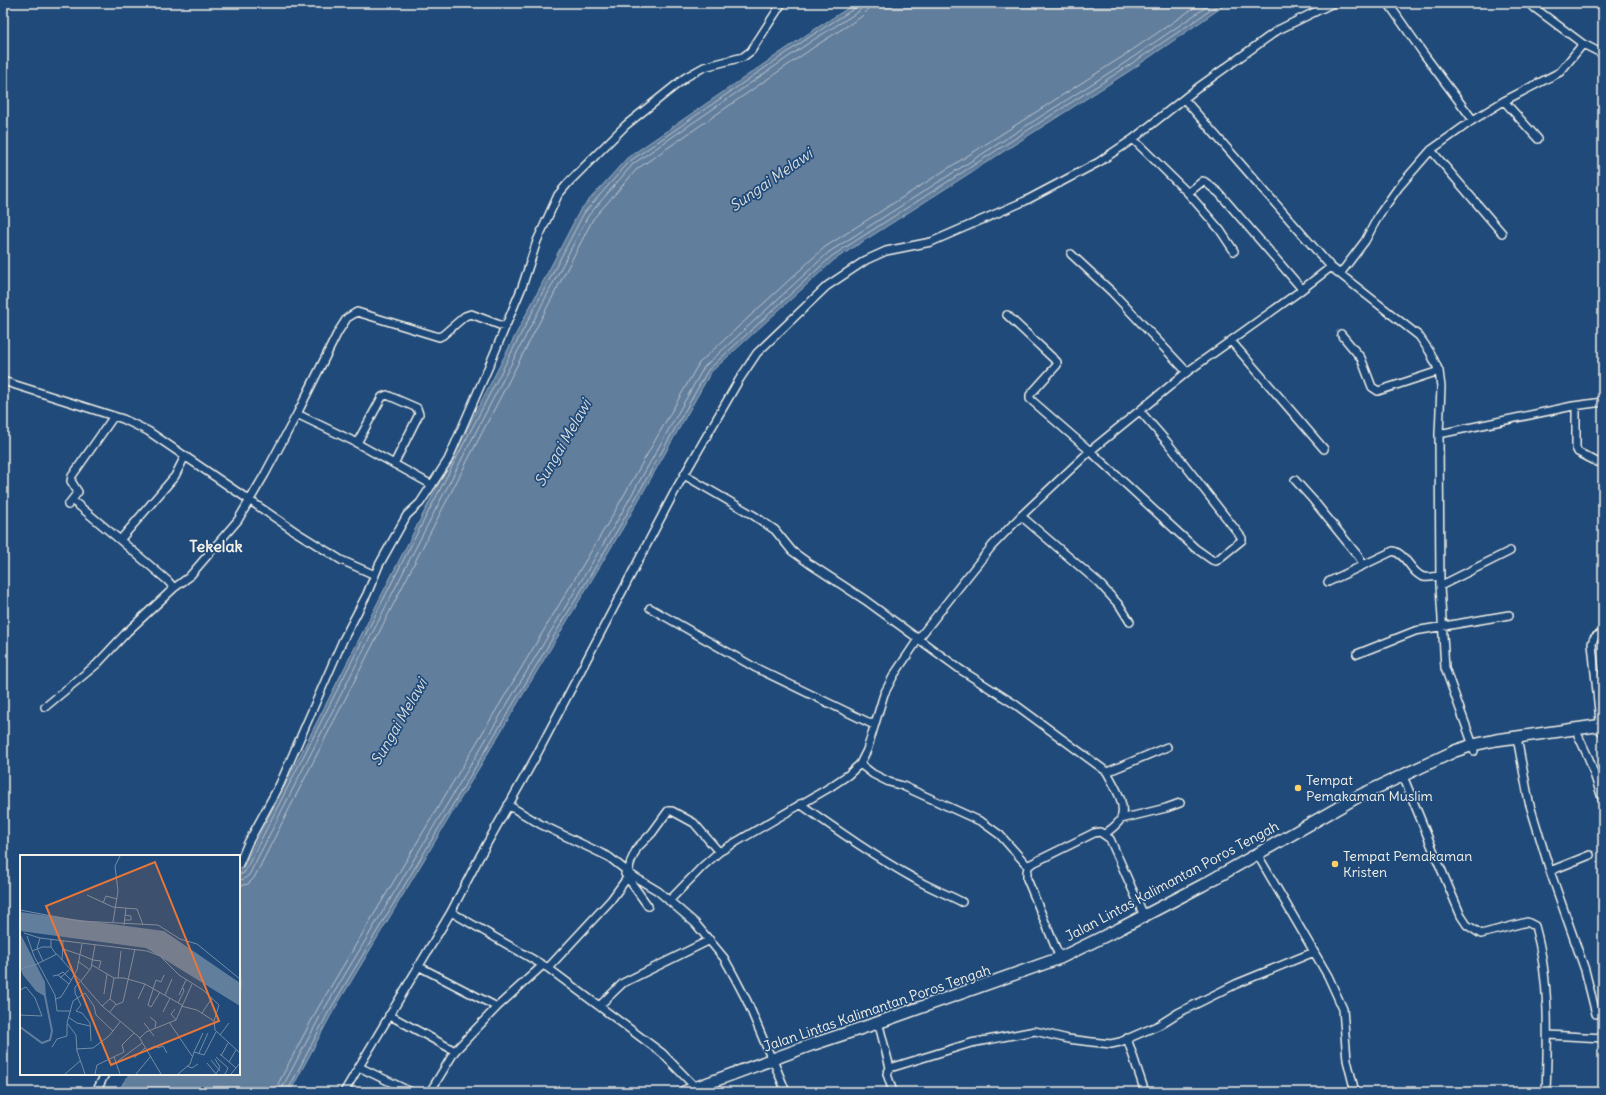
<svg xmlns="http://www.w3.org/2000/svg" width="1606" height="1095" font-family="Delius,sans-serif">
	<rect width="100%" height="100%" fill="#1f4a7a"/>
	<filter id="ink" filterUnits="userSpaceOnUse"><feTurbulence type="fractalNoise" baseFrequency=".025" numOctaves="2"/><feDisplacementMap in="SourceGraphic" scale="8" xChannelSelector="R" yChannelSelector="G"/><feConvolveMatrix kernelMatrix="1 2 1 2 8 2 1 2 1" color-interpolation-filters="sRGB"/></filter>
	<g filter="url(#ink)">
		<path fill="#627e9d" stroke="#9cacbb" d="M 856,3 L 1228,3 L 1131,70 L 834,260 L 711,372 L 624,526 L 331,1015 L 290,1092 L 118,1092 L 129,1074 L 239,1074 L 239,875 L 405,549 L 580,210 L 627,158 L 809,33 Z"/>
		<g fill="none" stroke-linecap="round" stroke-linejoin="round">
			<path stroke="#bac3ca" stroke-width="1" d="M 239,875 L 244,873 L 408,551 L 584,213 L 630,161 L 811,36 L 855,8 L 857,3
				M 239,880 L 244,879 L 249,875 L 413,553 L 588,216 L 633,164 L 813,40 L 858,12 L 861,8 L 862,3
				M 239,886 L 248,884 L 254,878 L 418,556 L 593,219 L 637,169 L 817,45 L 861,17 L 867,11 L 868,3
				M 276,1092 L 278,1084 L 318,1008 L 611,518 L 699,363 L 825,247 L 1122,57 L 1201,3
				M 282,1092 L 283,1086 L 323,1011 L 617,521 L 704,367 L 829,252 L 1126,62 L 1212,3
				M 287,1092 L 328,1013 L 621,524 L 708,370 L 832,256 L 1128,66 L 1221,3"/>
			<defs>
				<path id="minor" d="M 1388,3 L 1423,53 L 1473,120
					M 1528,3 L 1583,44 L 1603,54
					M 1184,99 L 1331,267 L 1419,336 L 1430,352 L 1439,371 L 1441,387 L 1439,434 L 1440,586 L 1445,668 L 1473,745 L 1474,751
					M 1504,101 L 1538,139
					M 1133,139 L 1188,193 L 1220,230 L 1234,251
					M 1431,150 L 1502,233
					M 1188,193 L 1203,181 L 1205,182 L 1219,193 L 1302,289
					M 1071,254 L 1112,292 L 1187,372
					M 1340,274 L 1365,241 L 1379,215 L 1398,188 L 1431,150 L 1473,120 L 1504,101 L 1560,72 L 1583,44
					M 1007,315 L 1057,362 L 1057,365 L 1030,395 L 1030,399 L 1090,451 L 1195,548 L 1212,560 L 1216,561 L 1242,540 L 1242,538 L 1167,442 L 1140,411
					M 1341,334 L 1361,358 L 1372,387 L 1378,391 L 1439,371
					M 1231,341 L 1324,449
					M 3,381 L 123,419 L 148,431 L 296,532 L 341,560 L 375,575
					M 1576,406 L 1576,448 L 1578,452 L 1597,462
					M 297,414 L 351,440 L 432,485
					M 1439,434 L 1573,406 L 1603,402
					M 357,443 L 382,397 L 387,395 L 417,408 L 419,414 L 394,464
					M 684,475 L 753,515 L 775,530 L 792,551 L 810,564 L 865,600 L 961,670 L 1016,705 L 1103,769 L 1107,772 C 1113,784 1127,804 1121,818 C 1119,824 1111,829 1105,834
					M 1295,480 L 1313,500 L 1359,557 L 1363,565
					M 72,500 L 120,540
					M 68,505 L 78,492 L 71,481 L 72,476 L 114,416
					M 1021,516 L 1099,583 L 1120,606 L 1130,622
					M 1328,582 L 1393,551 C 1407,554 1412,575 1424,577 C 1429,578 1435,576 1440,576
					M 1440,586 L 1510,551
					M 174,588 L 168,581 L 120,540 L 175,476 L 185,456
					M 650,608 L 754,667 L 874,725
					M 1357,654 L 1415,631 L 1509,615
					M 45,707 L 97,664 L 127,632 L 174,588 L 189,577 L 238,520 L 265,474 L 297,414 L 338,332 L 347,318 L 357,312 L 439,337 L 443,335 L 465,316 L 471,314 L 505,327
					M 1601,731 L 1592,644 C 1593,636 1597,636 1603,633
					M 1578,735 L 1589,759 L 1603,801
					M 1518,743 L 1529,802 L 1550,871 L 1585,970 L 1596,1014
					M 860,764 L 873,774 L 889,782 L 903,786 L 982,822 L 1000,835 L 1025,863 L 1029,866
					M 1107,772 L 1167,747
					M 1405,781 L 1436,857 L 1461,916 L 1467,925 L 1481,934 L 1527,922 L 1535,926 C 1550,979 1548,1037 1546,1092
					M 800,804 C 837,830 875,857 915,879 C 930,888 947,894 962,902
					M 508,805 L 540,824 L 609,857 L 633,876 L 658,891 L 695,923 L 724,958 L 734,976 L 747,1001 L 772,1060
					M 1121,819 L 1166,808 L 1180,803
					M 1260,859 L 1328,976 L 1343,1009 L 1347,1060 L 1355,1092
					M 239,864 L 248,843 L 280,784 L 343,640 L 367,594 L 379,565 L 407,515 L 420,503 L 448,460 L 489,366 L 522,287 L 537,241 L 558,195 L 569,182 L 626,125 L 686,77 L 704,67 L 743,57 L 751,51 L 782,3
					M 1550,871 L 1590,855
					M 628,873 L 631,861 L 637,848 L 652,833 L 668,811 L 672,811 L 694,823 L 719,852
					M 625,874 L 648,906
					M 669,901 L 703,866 L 719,852 L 827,789 L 848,775 L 860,764 L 867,750 L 884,694 L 894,675 L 919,638 L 952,596 L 992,546 L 1021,516 L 1090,451 L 1187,372 L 1296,294 L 1331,267
					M 451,912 L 548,968 L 662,1053 L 700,1092
					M 1060,958 L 1027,879 L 1027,872 L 1028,867 L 1031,864 L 1094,833 L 1100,832 L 1110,839 L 1145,918
					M 418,966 L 497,1007
					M 548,968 L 611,900 L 627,878
					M 599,1006 L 623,983 L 710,940
					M 389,1015 L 455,1051
					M 880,1029 L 890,1068
					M 1548,1035 L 1603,1038
					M 1127,1038 L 1145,1092
					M 775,1065 L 786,1092
					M 359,1067 L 411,1092
					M 96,1092 L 105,1074
					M 344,1092 L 451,912 L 480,856 L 535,758 L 676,489 L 739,380 L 757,353 L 827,286 L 866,260 L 886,251 L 931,242 L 1025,201 L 1099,162 L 1133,139 L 1200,86 L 1278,30 L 1333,3
					M 430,1092 L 455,1051 L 497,1007 L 543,965
					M 893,1092 L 887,1074 L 890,1068 L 971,1043 L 1035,1031 L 1068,1039 L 1092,1042 L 1111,1044 L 1120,1042 L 1159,1025 L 1178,1013 L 1236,984 L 1314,952"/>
				<path id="primary" d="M 684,1092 L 811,1045 L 877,1023 L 1060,958 L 1119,929 L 1203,885 L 1359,796 L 1455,751 L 1473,745 L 1496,740 L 1603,725"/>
			</defs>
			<use href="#minor" stroke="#f4f1e8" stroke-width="10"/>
			<use href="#primary" stroke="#f4f1e8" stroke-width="14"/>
			<use href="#minor" stroke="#1f4a7a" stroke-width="7"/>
			<use href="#primary" stroke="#1f4a7a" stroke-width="11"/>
		</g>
	</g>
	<g fill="#ffd166" stroke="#1f4a7a" stroke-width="1.5">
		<circle cx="1298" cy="788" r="4"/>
		<circle cx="1335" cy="864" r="4"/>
	</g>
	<g text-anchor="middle" stroke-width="3.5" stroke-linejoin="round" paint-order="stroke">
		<g font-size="14" fill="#f4f1e8" stroke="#1f4a7a" text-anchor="start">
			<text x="1306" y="785">Tempat<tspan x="1306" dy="16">Pemakaman Muslim</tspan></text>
			<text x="1343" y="861">Tempat Pemakaman<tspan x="1343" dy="16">Kristen</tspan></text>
		</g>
		<g font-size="14" fill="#f4f1e8" stroke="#1f4a7a">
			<text transform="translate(1172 881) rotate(-28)" y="5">Jalan Lintas Kalimantan Poros Tengah</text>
			<text transform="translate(877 1008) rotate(-19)" y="5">Jalan Lintas Kalimantan Poros Tengah</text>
		</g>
		<g font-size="15" font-style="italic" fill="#dee0dd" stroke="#1f4a7a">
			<text transform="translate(771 180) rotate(-35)" y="5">Sungai Melawi</text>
			<text transform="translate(563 443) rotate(-60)" y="5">Sungai Melawi</text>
			<text transform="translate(399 722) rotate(-60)" y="5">Sungai Melawi</text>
		</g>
		<g font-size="16" font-weight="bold" fill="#f4f1e8" stroke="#1f4a7a">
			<text x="216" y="552">Tekelak</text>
		</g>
	</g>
	<g transform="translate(20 855)">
		<rect width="220" height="220" fill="#1f4a7a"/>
		<path d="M 0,57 L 144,76 L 220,128 L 220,151 L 126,93 L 0,76 ZM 0,78 L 25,127 L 26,142 L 16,136 L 3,120 L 0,113 Z" fill="#627e9d"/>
		<path fill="none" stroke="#627e9d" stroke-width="2" d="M 0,172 L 22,188 L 30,185 L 32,176 L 25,141"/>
		<path fill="none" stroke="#748da6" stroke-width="1" d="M 67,40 L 93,52 L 117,54 L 123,70M 83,48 L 86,41 L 97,44M 0,55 L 59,66 L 138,70 L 160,84 L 177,89 L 220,124M 105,65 L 111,65 L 111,61 L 105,60M 93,67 L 98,36 L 95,11 L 100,1M 104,70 L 106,53M 4,78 L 20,83 L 127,96 L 140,101 L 159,120 L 183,135 L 199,150 L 194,166 L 195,175 L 220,198M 7,81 L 14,101 L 35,140 L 37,156 L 50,156M 20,83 L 17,93 L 23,106M 31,84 L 31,92 L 36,99M 43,94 L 61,100M 12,96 L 22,92 L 31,92M 61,100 L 73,105M 42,105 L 43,86M 73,105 L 81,106 L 79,113M 59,107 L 70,115M 17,109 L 37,99 L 82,151 L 119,182 L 141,219M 72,110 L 94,123 L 104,123 L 125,129 L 162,150M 0,114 L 17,109M 38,120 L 43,117 L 51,125M 33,121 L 38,120 L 49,129 L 41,142 L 36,144M 40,123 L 49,115M 98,123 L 101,96M 61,126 L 71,113 L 75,90M 60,127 L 55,132 L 55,138 L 61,150 L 56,156 L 62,158 L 70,168 L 71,186M 49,129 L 57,115 L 62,89M 0,135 L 6,132 L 15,143 L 22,161 L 0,160M 140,137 L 131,152 L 128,150 L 136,125 L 141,127 L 144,120M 84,139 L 87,119M 145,140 L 152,124M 159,140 L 166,125M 90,144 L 94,123M 118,144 L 125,129M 158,148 L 164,136 L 163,133M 96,150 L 103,147 L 115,94M 82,151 L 90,144 L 96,149 L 90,157M 161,151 L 177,155 L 194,166M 155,154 L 151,159 L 156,165M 143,157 L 150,143M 182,158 L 192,143M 48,162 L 57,168 L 70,171M 130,162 L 136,167 L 135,173M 149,167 L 172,201M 124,168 L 134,181M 200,180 L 209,168M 120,183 L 126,177 L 156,165 L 172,129M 32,192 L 37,184 L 47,181 L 47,169M 56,194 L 73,193 L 89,181 L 100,167M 127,195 L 135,191 L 138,193 L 143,191 L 147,198M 174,197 L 183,178M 179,198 L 188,178M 200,199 L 216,213M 201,201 L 208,188M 94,202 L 100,219M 196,202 L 208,213 L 205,219M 114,203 L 125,193M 195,204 L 200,212 L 196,219M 191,205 L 200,216M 98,206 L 122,188M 209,207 L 216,195M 187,208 L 196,219M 167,211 L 172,213 L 178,209M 45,219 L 60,206M 65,219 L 57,196 L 56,180 L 47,168 L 53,146 L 65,138 L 74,151 L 76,160 L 93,176M 75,219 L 77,210 L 104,197 L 102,190 L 114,178M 116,219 L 131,201M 158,219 L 170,209 L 174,197 L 184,200 L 196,177M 211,219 L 220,208"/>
		<path fill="#ea7738" fill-opacity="0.15" stroke="#ea7738" stroke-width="2" d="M 135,7 L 199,166 L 91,210 L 26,51 Z"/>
		<rect width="220" height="220" fill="none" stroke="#f4f1e8" stroke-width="2"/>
	</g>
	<rect width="1606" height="1095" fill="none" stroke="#1f4a7a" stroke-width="16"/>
	<rect x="8" y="8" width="1590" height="1079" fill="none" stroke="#f4f1e8" stroke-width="1.5" filter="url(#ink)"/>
</svg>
